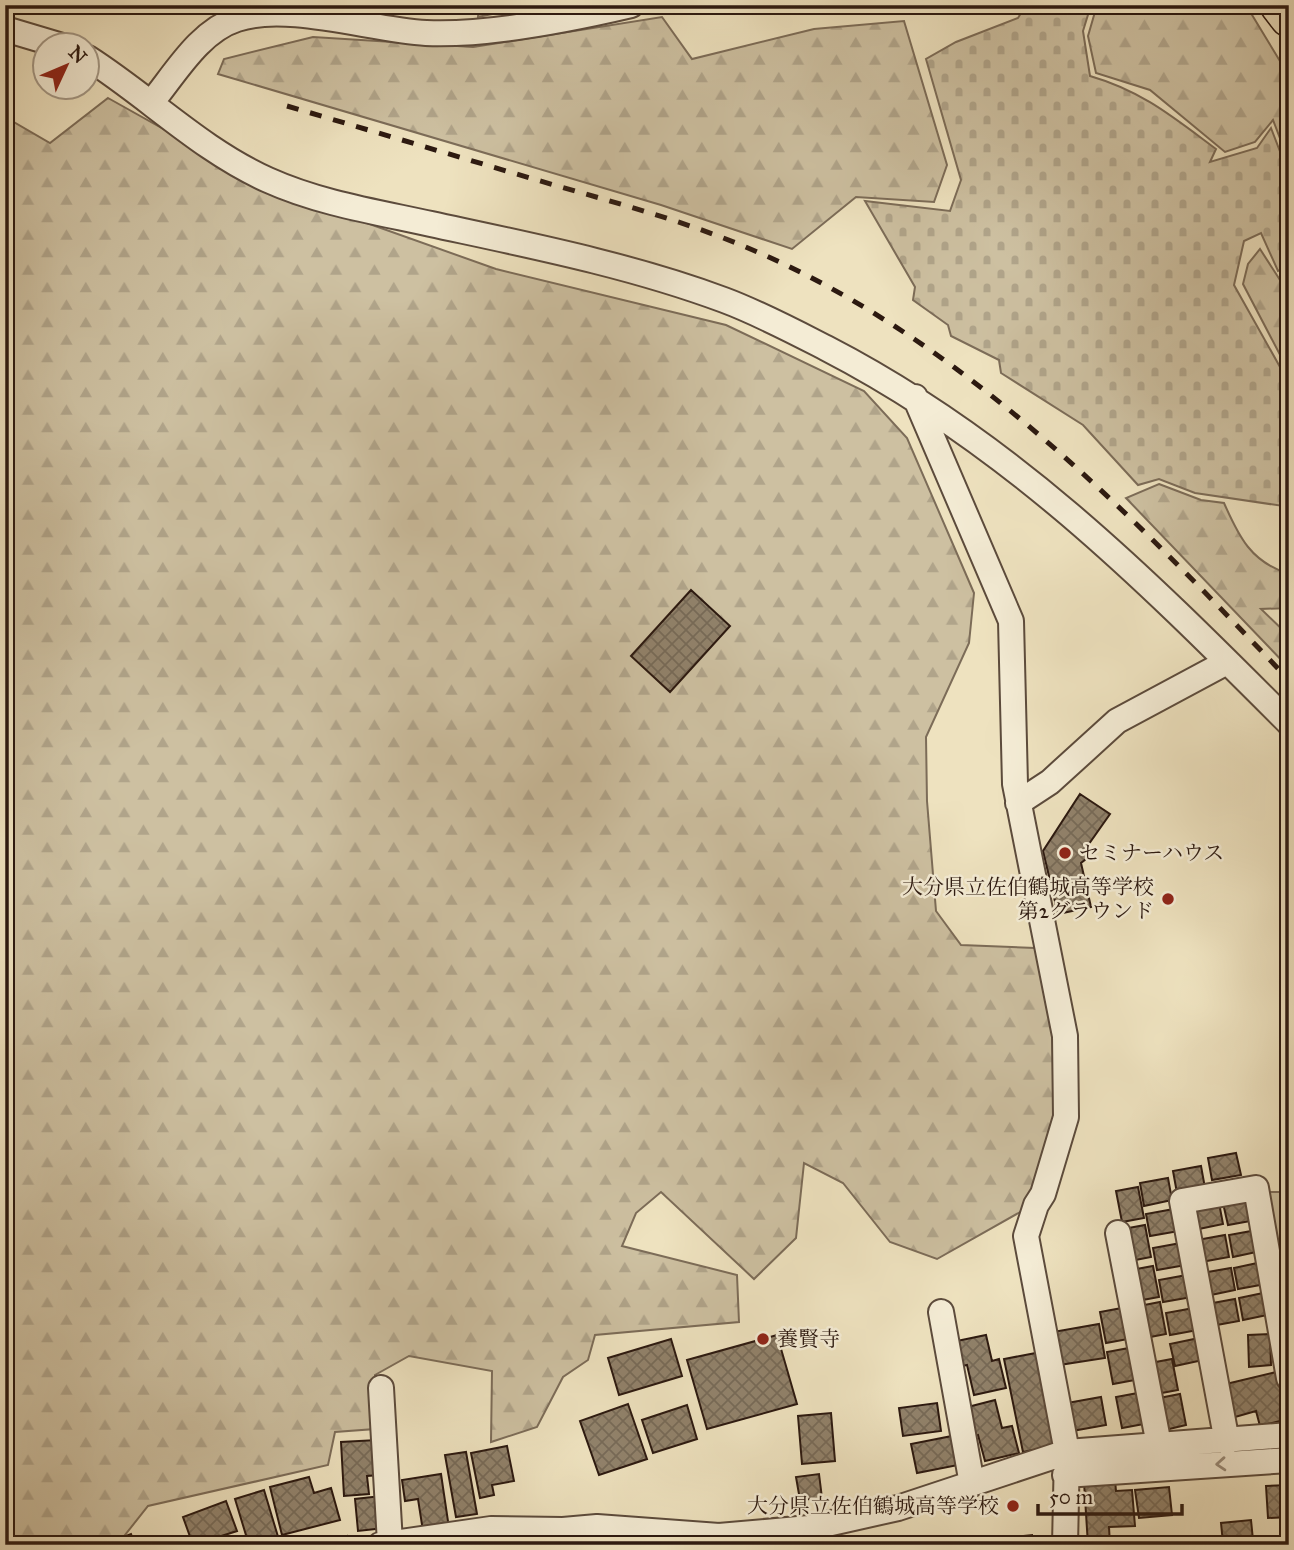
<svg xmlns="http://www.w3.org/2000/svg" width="1294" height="1550" font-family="'IM FELL Great Primer','Noto Serif JP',serif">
	<defs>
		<pattern id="forest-firs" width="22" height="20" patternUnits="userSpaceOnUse" patternTransform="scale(1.75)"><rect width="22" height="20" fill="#cdc0a1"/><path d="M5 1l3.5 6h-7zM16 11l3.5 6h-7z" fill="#b0a48a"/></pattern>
		<pattern id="cemetery-stones" width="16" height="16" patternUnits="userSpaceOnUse" patternTransform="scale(1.75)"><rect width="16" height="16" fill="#cdc0a1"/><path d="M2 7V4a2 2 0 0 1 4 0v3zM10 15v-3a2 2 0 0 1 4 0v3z" fill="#b0a48a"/></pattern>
		<pattern id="building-cross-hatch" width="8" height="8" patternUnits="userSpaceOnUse" patternTransform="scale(1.75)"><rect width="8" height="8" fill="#91826b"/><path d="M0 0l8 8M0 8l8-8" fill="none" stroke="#776a57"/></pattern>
	</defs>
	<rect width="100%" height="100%" fill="#eee2bf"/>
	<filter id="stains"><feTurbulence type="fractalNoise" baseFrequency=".00286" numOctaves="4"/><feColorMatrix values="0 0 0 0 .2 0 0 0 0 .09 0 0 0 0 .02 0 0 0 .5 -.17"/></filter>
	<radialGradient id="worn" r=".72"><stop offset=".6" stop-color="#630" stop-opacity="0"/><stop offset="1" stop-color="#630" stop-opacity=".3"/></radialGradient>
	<path fill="#cdc0a1" stroke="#7c6c58" stroke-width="2" d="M 1266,1192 L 1287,1192 L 1289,1200 L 1289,1327 Z"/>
	<path fill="url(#forest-firs)" stroke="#7c6c58" stroke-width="2" d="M 479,5 L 535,5 L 478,17 Z
		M 1097,5 L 1246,5 L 1289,76 L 1289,162 L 1273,120 L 1255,142 L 1225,152 L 1150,90 L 1096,73 L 1088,36 Z
		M 662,17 L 692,59 L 814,29 L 904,21 L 947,165 L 934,202 L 856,197 L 792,249 L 661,205 L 218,74 L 224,59 L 313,37 L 473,47 Z
		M 108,98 L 212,156 L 333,211 L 496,269 L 726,325 L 864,391 L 907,438 L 974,593 L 969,643 L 926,737 L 927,801 L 936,911 L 961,945 L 1035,948 L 1052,995 L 1060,1106 L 1042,1175 L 1022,1211 L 937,1259 L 890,1242 L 843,1183 L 804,1163 L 796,1238 L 754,1279 L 661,1192 L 636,1213 L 622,1246 L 737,1275 L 739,1322 L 595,1335 L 588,1360 L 563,1377 L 537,1427 L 491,1442 L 492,1371 L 409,1356 L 375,1375 L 375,1429 L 335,1432 L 328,1465 L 148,1506 L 117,1545 L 10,1545 L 5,1540 L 5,117 L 50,143 Z
		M 1260,249 L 1280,280 L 1289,276 L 1289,372 L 1243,284 L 1248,264 Z
		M 1159,484 L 1201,500 L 1224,503 C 1239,537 1251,562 1289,574 L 1289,608 L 1261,609 L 1289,636 L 1289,668 L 1126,498 Z"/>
	<path fill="url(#cemetery-stones)" stroke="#7c6c58" stroke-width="2" d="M 1026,5 L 1091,5 L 1083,31 L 1090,76 C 1142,91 1173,117 1216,149 L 1210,162 L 1257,148 L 1271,128 L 1289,175 L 1289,266 L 1278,271 L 1261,233 L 1244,241 L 1234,285 L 1289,383 L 1289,481 L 1283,506 L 1195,493 L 1159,479 L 1138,485 L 1083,425 L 1001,373 L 999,360 L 951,336 L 948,325 L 913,300 L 915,287 L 865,201 L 950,211 L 961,180 L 926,59 L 956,42 L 1018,18 Z"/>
	<path fill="url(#building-cross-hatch)" stroke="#2c1910" stroke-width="2" d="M 691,590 L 730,626 L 670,692 L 631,656 Z
		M 1080,794 L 1110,814 L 1084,851 L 1086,859 L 1081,863 L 1091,907 L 1058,914 L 1043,851 Z
		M 1236,1153 L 1241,1175 L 1212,1180 L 1208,1158 Z
		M 1201,1166 L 1205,1188 L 1177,1193 L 1173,1171 Z
		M 1168,1178 L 1172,1200 L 1144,1206 L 1140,1183 Z
		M 1138,1187 L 1144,1218 L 1122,1222 L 1116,1191 Z
		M 1252,1198 L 1256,1220 L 1228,1225 L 1223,1203 Z
		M 1219,1203 L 1223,1224 L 1194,1230 L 1191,1208 Z
		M 1174,1209 L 1179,1231 L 1150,1236 L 1146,1214 Z
		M 1145,1225 L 1151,1257 L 1130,1261 L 1123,1229 Z
		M 1257,1230 L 1261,1251 L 1233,1257 L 1229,1235 Z
		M 1225,1235 L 1229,1257 L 1201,1262 L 1197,1240 Z
		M 1181,1243 L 1186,1265 L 1157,1270 L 1153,1248 Z
		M 1262,1262 L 1266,1284 L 1238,1289 L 1234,1268 Z
		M 1153,1266 L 1159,1297 L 1137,1301 L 1131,1270 Z
		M 1231,1268 L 1235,1290 L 1206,1296 L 1202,1273 Z
		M 1187,1275 L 1192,1297 L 1163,1302 L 1159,1280 Z
		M 1268,1292 L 1272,1314 L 1243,1320 L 1239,1298 Z
		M 1235,1299 L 1239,1321 L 1211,1326 L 1207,1304 Z
		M 1160,1302 L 1166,1334 L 1145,1338 L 1139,1306 Z
		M 1122,1308 L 1128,1339 L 1106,1343 L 1100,1312 Z
		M 1194,1308 L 1198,1330 L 1170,1335 L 1166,1313 Z
		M 1099,1324 L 1105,1358 L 1059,1365 L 1053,1332 Z
		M 1270,1334 L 1271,1365 L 1249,1367 L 1248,1335 Z
		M 777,1335 L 797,1404 L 707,1429 L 687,1360 Z
		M 986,1335 L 992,1361 L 999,1359 L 1006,1388 L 974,1395 L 967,1365 L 958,1367 L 952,1342 Z
		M 1199,1338 L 1203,1360 L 1175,1366 L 1170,1344 Z
		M 671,1339 L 682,1376 L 619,1395 L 608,1358 Z
		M 1129,1348 L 1135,1380 L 1113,1384 L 1107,1352 Z
		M 1036,1353 L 1055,1446 L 1023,1452 L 1004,1359 Z
		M 1172,1359 L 1178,1390 L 1156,1394 L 1150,1363 Z
		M 1276,1372 L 1288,1419 L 1260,1426 L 1256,1411 L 1235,1417 L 1226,1384 Z
		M 1138,1393 L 1144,1424 L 1122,1428 L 1116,1397 Z
		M 1180,1394 L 1186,1425 L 1165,1430 L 1159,1398 Z
		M 1101,1397 L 1106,1425 L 1072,1431 L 1067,1403 Z
		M 995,1400 L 1002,1428 L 1012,1426 L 1019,1453 L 985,1461 L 978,1435 L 968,1438 L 960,1409 Z
		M 937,1403 L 941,1431 L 903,1436 L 899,1408 Z
		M 628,1404 L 647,1459 L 599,1475 L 580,1421 Z
		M 687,1405 L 697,1439 L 653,1453 L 642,1420 Z
		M 831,1413 L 835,1461 L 802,1464 L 798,1416 Z
		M 952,1436 L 958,1465 L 917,1473 L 911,1444 Z
		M 377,1440 L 379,1475 L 367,1476 L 369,1494 L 344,1496 L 341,1442 Z
		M 507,1446 L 514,1481 L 492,1485 L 494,1495 L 480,1498 L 471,1453 Z
		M 466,1452 L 477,1514 L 456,1517 L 445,1455 Z
		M 441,1474 L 449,1528 L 423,1531 L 418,1499 L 405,1501 L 402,1480 Z
		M 819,1474 L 822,1498 L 800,1500 L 796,1477 Z
		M 309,1477 L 314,1493 L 331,1488 L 340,1520 L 282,1535 L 270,1487 Z
		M 1115,1480 L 1116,1491 L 1132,1490 L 1135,1526 L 1109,1527 L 1110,1545 L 1088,1545 L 1084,1482 Z
		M 1289,1485 L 1289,1517 L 1268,1518 L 1266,1486 Z
		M 1169,1487 L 1172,1515 L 1139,1518 L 1135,1490 Z
		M 264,1490 L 279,1540 L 249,1545 L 235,1499 Z
		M 381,1496 L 384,1528 L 358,1531 L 355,1499 Z
		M 226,1501 L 237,1531 L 193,1545 L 183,1517 Z
		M 1251,1520 L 1253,1540 L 1223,1543 L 1221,1523 Z
		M 131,1534 L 135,1545 L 108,1545 L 108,1543 Z
		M 1032,1535 L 1032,1541 L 1037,1541 L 1038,1545 L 944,1545 Z
		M 347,1536 L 349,1545 L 305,1545 Z"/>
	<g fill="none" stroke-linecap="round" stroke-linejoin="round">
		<defs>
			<path id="minor" d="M 5,29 L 62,46
				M 88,58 C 149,97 201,150 268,180 C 319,203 376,212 431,224 C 528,245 630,265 724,300 C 759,313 793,331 826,348 C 1010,443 1144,578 1289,723
				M 151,103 C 175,74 199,31 237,19 C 287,2 372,30 426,33 C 487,36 571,19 631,5
				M 915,397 L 1011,621 L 1015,784 L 1065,1036 L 1066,1117 L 1043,1194 L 1036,1205 L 1026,1236 L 1067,1452 L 1065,1545
				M 1018,803 L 1050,782 L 1117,721 L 1227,662
				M 1118,1233 L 1159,1445
				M 941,1312 L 972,1484
				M 381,1388 L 390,1543
				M 1227,1442 L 1182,1201 L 1256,1188 L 1289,1378
				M 1065,1475 L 1289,1460
				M 380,1545 L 491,1529 L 563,1530 L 597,1527 L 719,1536 L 809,1528 L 898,1508 L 1067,1452 L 1289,1435"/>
			<path id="highway" d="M 1279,5 L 1289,18"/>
		</defs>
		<use href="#minor" stroke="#5c4b3c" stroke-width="28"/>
		<use href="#highway" stroke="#2c1910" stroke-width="40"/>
		<use href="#minor" stroke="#f4ecd5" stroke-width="24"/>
		<use href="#highway" stroke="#eee2bf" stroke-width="37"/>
		<path stroke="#2c1910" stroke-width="5" stroke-dasharray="12 12" stroke-linecap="butt" d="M 287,106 C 376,132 465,159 554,185 C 617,203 680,220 741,245 C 961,336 1128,511 1289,680"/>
	</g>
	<defs><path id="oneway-chevron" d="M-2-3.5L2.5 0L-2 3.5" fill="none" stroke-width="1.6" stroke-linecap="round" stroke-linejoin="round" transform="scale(1.75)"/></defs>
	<use stroke="#9a8d7c" href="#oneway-chevron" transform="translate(1221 1464) rotate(176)"/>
	<g fill="#8f2418" stroke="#f4ecd5" stroke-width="2.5">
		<circle cx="1065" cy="853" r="7"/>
		<circle cx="1168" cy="899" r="7"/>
		<circle cx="763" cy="1339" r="7"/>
		<circle cx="1013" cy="1506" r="7"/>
	</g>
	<g text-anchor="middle" stroke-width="5" stroke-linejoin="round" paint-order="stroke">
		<g font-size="21" fill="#2c1910" stroke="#f4ecd5" text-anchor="start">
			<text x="1079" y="860">セミナーハウス</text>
			<text x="1154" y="894" text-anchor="end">大分県立佐伯鶴城高等学校<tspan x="1154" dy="24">第2グラウンド</tspan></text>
			<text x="777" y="1346">養賢寺</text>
			<text x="999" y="1513" text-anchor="end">大分県立佐伯鶴城高等学校</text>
		</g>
	</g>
	<rect width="1294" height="1550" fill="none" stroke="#eee2bf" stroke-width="28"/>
	<rect x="7" y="7" width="1280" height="1536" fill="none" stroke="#2c1910" stroke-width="3.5"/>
	<rect x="14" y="14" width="1266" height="1522" fill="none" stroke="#2c1910" stroke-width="2"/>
	<g transform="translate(66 66) rotate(46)"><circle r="33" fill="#f4ecd5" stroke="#a49886" stroke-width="2"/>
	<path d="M0-5L12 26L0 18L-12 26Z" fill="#8f2418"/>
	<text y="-10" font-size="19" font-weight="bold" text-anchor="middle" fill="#2c1910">N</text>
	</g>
	<path d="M1038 1504v10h144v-10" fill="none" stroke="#2c1910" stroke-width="3.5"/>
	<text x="1049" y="1504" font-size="21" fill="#2c1910" stroke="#f4ecd5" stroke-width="5" paint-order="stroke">50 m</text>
	<rect width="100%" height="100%" filter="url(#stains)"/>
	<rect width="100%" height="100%" fill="url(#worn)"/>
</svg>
